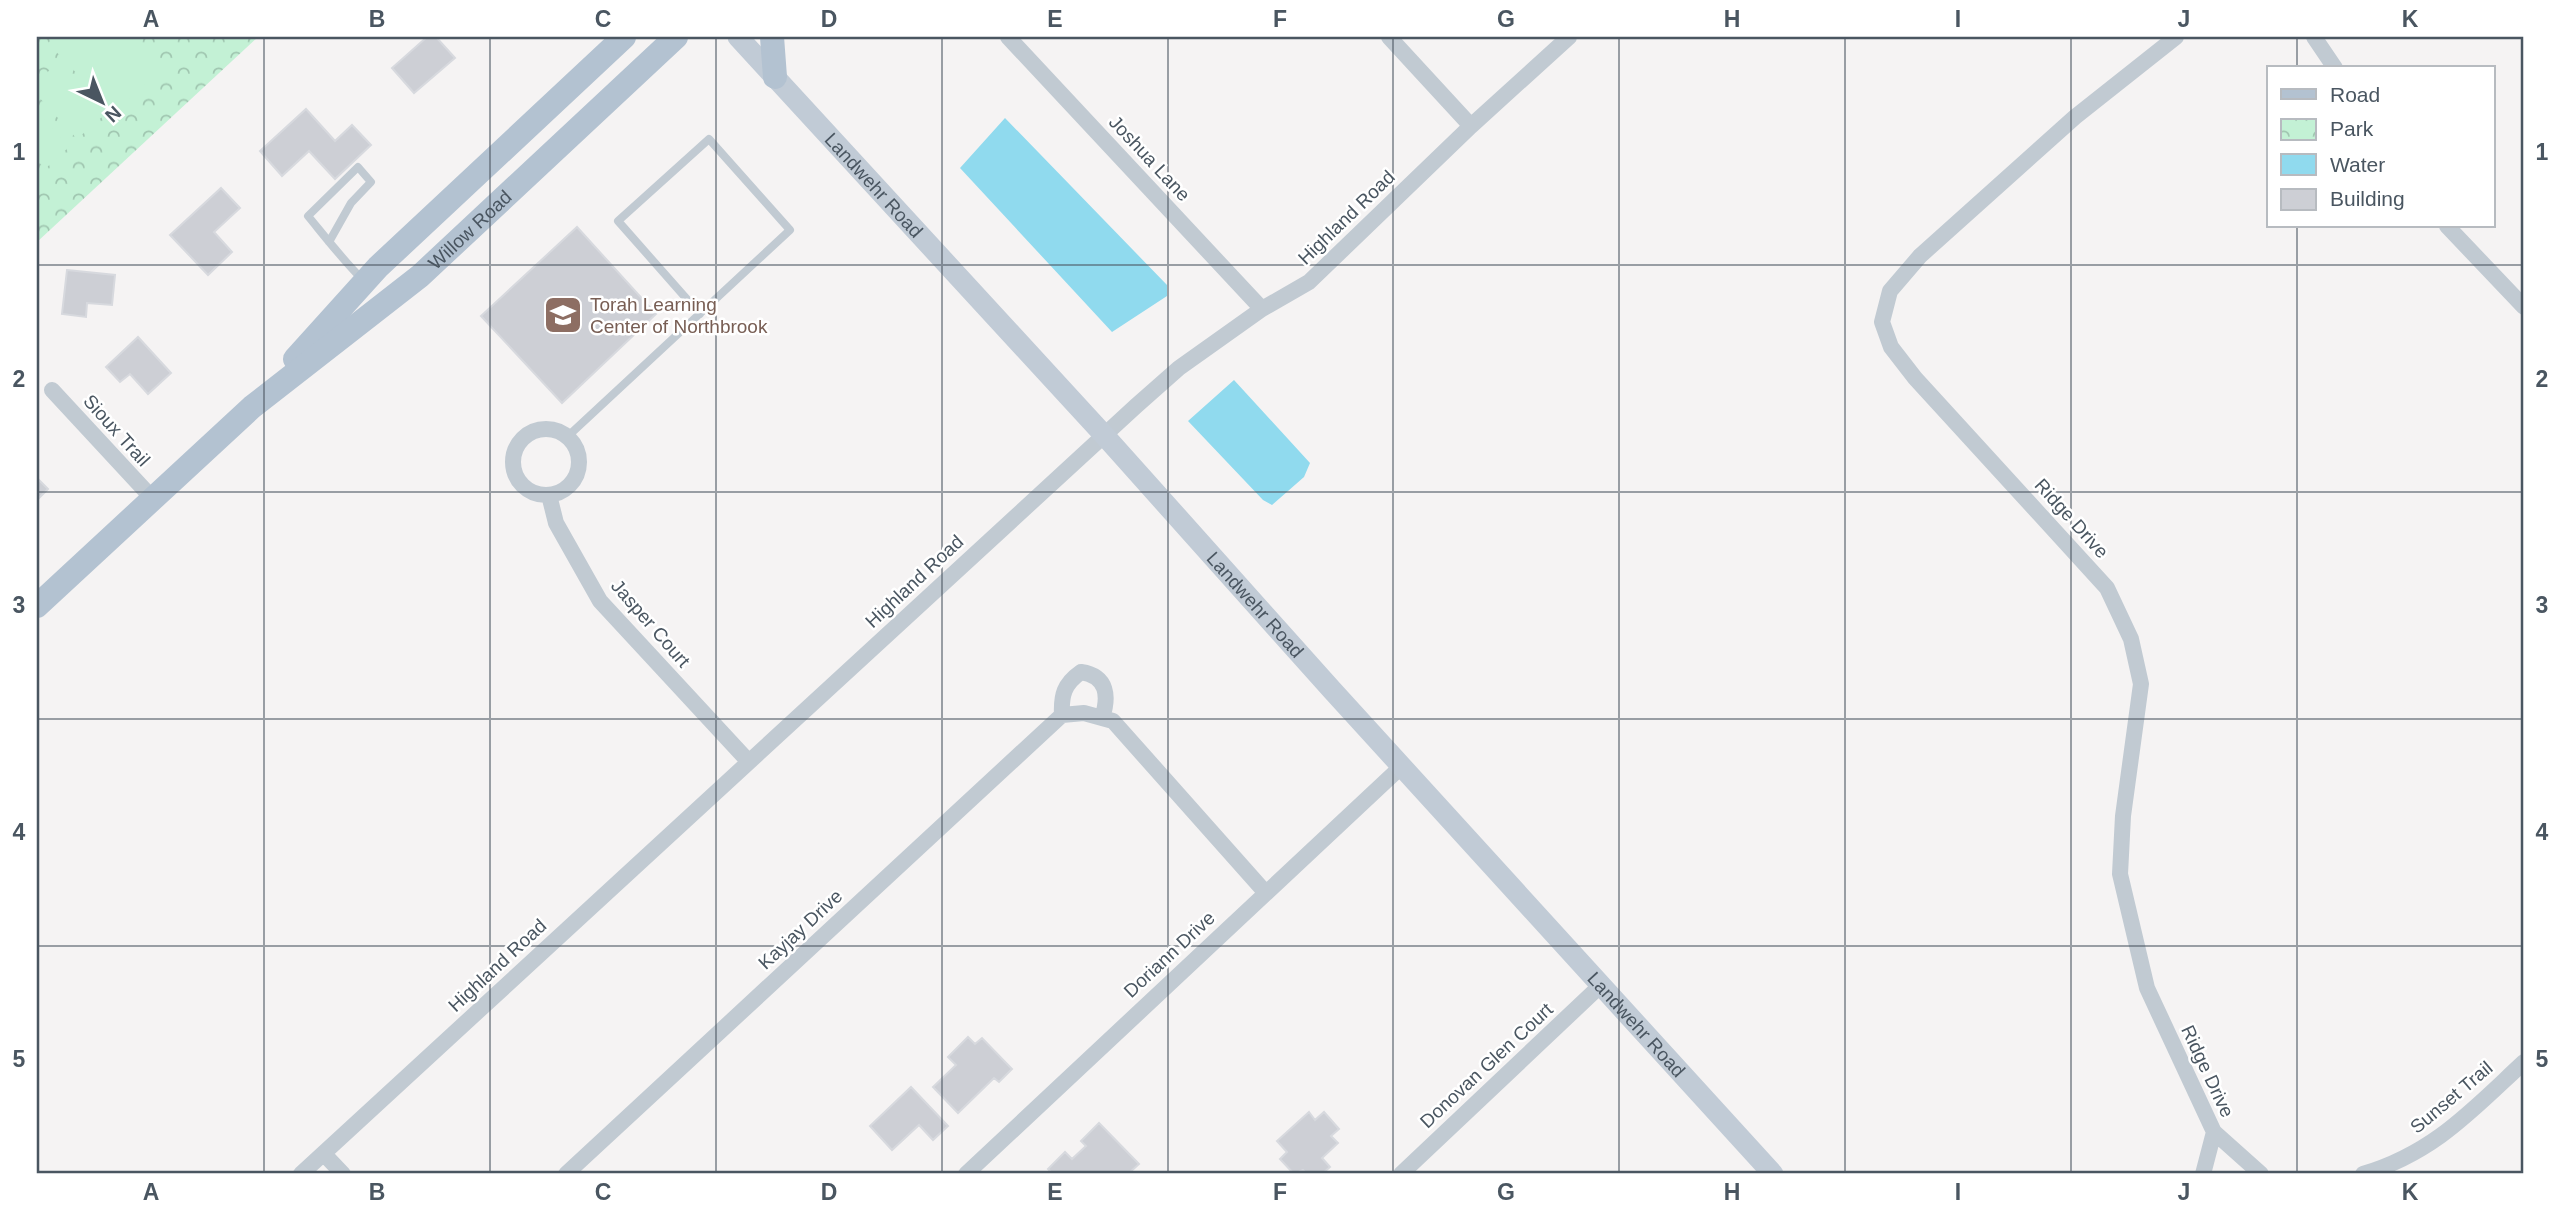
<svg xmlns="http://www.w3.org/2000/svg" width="2561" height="1211" font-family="Arial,sans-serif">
	<defs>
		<pattern id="park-crowns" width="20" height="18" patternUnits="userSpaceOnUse" patternTransform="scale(1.75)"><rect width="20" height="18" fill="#c3f1d5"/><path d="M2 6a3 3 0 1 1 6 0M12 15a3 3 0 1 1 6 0" fill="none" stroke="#a0c6b0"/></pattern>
	</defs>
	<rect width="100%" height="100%" fill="#f5f3f3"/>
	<path fill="url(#park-crowns)" d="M 37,37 L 258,37 L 37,242 Z"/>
	<path fill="#c3f1d5" d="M 55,37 L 128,37 L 160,70 L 114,113 L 48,43 Z
		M 54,66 L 102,117 L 77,139 L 37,95 L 37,82 Z
		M 37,111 L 69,147 L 45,169 L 37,160 Z"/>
	<path fill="#90daee" d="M 1005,118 L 1167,285 L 1167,296 L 1112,332 L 960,168 Z
		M 1234,380 L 1310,463 L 1304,477 L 1272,505 L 1263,500 L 1188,421 Z"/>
	<path fill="#cdcfd5" stroke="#d7d9de" stroke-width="2" d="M 427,37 L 436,37 L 455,58 L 414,93 L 392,68 Z
		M 306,109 L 335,141 L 352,125 L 371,145 L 335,179 L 309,151 L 282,176 L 260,151 Z
		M 221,188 L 240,208 L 214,232 L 232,252 L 208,275 L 170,235 Z
		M 577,227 L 656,314 L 562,403 L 481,316 Z
		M 67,270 L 115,275 L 112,305 L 87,303 L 86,317 L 62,314 Z
		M 138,337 L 171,373 L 148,394 L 130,374 L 120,382 L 106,367 Z
		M 37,478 L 48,489 L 37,500 Z
		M 968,1037 L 975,1044 L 982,1038 L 1012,1069 L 999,1082 L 994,1078 L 958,1113 L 933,1087 L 956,1065 L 948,1057 Z
		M 911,1087 L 948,1126 L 933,1140 L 919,1125 L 892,1150 L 870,1126 Z
		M 1309,1112 L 1315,1120 L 1324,1112 L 1339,1129 L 1331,1136 L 1338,1143 L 1322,1158 L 1330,1167 L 1322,1174 L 1307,1174 L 1303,1170 L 1294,1174 L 1280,1159 L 1287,1152 L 1277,1141 Z
		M 1099,1123 L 1139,1164 L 1128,1174 L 1053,1174 L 1048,1169 L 1065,1152 L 1072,1159 L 1086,1146 L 1081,1141 Z"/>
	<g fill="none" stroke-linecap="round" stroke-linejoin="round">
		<path stroke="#c1cad2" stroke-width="8" d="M 329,242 L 351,203 L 371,182 L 358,167 L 308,216 C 326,238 343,260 362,279
			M 567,437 L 790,230 L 709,139 L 618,221 L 700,314"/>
		<path stroke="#c1cad2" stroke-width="16" d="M 1008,37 L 1262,309
			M 1389,37 L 1471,126
			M 2176,37 L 2075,117 L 1920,256 L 1890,291 L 1882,322 L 1891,347 L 1915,378 L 2107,588 L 2131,639 L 2141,684 L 2123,816 L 2120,874 L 2147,988 L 2214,1132 L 2203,1174
			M 2314,37 L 2335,68
			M 2447,226 L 2524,307
			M 52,390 L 153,499
			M513 462a33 33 0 1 1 66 0a33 33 0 1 1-66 0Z
			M 549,495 L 556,523 L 600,601 L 749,762
			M 1062,715 C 1061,695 1064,684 1081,672 C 1108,676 1109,697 1102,718
			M 2214,1132 L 2261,1174
			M 324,1154 L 343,1174
			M 301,1174 L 1136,406 L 1179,368 L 1262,309 L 1309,282 L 1471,126 L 1569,37
			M 566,1174 L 1062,715 L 1084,713 L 1113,721 L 1265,892
			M 966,1174 L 1402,766
			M 1401,1174 L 1600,986
			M 2363,1174 C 2434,1153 2472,1110 2524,1062"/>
		<path stroke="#c1cbd6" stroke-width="21" id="s1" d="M 738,37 L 1104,435 L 1332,690 L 1773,1174"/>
		<g stroke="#b3c2d1" stroke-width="24">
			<path d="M 772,37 L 775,77"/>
			<path d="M 295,359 L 378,267 L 624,37"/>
			<path id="s2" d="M 37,606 L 252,407 L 420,276 L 676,37"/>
		</g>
	</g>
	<path fill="none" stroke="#4a5661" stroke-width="2" stroke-opacity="0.55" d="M 264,37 L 264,1174M 490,37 L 490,1174M 716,37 L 716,1174M 942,37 L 942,1174M 1168,37 L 1168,1174M 1393,37 L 1393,1174M 1619,37 L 1619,1174M 1845,37 L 1845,1174M 2071,37 L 2071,1174M 2297,37 L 2297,68M 2297,226 L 2297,1174M 37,265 L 2524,265M 37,492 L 2524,492M 37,719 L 2524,719M 37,946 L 2524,946"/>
	<defs>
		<symbol id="school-square" viewBox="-11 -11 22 22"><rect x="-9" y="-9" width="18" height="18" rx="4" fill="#8d6e63" stroke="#fff"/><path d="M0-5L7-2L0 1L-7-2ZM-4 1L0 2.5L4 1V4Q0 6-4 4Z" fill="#fff"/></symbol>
	</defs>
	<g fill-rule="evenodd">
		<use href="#school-square" x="541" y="293" width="44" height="44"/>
	</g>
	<g text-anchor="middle" stroke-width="5" stroke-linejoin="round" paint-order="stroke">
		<g font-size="19" fill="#4a5661" stroke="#fff">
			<text transform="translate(1150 158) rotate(47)" y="7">Joshua Lane</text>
			<text dy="7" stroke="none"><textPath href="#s1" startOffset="201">Landwehr Road</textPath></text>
			<text transform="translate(1346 217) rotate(-44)" y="7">Highland Road</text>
			<text dy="7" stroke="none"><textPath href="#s2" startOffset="574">Willow Road</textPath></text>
			<text transform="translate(117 430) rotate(48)" y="7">Sioux Trail</text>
			<text transform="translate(2072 518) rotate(48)" y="7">Ridge Drive</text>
			<text transform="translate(914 581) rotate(-43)" y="7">Highland Road</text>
			<text dy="7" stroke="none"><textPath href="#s1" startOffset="768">Landwehr Road</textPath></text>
			<text transform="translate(651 623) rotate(49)" y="7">Jasper Court</text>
			<text transform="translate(800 929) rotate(-43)" y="7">Kayjay Drive</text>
			<text transform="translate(1169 954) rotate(-43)" y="7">Doriann Drive</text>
			<text transform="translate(497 965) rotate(-43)" y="7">Highland Road</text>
			<text dy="7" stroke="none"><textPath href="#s1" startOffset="1335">Landwehr Road</textPath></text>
			<text transform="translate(1486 1065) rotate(-43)" y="7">Donovan Glen Court</text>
			<text transform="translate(2208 1071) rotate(65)" y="7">Ridge Drive</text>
			<text transform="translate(2451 1097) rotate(-40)" y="7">Sunset Trail</text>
		</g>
		<g font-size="19" fill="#785e54" stroke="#fff" text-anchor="start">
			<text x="590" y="311">Torah Learning<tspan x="590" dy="22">Center of Northbrook</tspan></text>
		</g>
	</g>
	<rect width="2561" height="1211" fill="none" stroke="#ffffff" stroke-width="77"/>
	<rect x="2267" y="66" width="228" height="161" fill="#ffffff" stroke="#b7bbc0" stroke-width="2"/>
	<rect x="2281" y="89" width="35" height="10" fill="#b3c2d1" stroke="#b7bbc0" stroke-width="2"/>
	<text x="2330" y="102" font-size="21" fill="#4a5661">Road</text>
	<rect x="2281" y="119" width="35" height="21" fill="url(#park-crowns)" stroke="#b7bbc0" stroke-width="2"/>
	<text x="2330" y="136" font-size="21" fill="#4a5661">Park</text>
	<rect x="2281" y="154" width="35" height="21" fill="#90daee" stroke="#b7bbc0" stroke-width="2"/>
	<text x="2330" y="172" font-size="21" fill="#4a5661">Water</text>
	<rect x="2281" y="189" width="35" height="21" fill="#cdcfd5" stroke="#b7bbc0" stroke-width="2"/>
	<text x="2330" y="206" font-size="21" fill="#4a5661">Building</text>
	<g transform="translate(102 102) rotate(137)" stroke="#ffffff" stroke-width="5" paint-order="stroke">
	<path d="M0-5L12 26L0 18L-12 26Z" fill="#4a5661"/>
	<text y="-10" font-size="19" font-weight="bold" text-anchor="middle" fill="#4a5661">N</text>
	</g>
	<rect x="38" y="38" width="2484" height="1134" fill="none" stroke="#4a5661" stroke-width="2.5"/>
	<g font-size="23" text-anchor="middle" font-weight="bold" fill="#4a5661">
		<text x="151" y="27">A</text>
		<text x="377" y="27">B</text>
		<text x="603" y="27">C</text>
		<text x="829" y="27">D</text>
		<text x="1055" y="27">E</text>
		<text x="1280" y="27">F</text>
		<text x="1506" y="27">G</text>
		<text x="1732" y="27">H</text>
		<text x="1958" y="27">I</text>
		<text x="2184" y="27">J</text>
		<text x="2410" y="27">K</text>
		<text x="19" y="160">1</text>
		<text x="2542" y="160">1</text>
		<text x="19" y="387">2</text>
		<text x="2542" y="387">2</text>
		<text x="19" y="613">3</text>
		<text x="2542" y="613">3</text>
		<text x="19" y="840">4</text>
		<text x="2542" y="840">4</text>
		<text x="19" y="1067">5</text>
		<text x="2542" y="1067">5</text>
		<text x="151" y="1200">A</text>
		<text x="377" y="1200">B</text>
		<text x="603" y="1200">C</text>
		<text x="829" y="1200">D</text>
		<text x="1055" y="1200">E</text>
		<text x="1280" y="1200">F</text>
		<text x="1506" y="1200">G</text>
		<text x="1732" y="1200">H</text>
		<text x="1958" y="1200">I</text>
		<text x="2184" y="1200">J</text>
		<text x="2410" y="1200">K</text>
	</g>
</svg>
